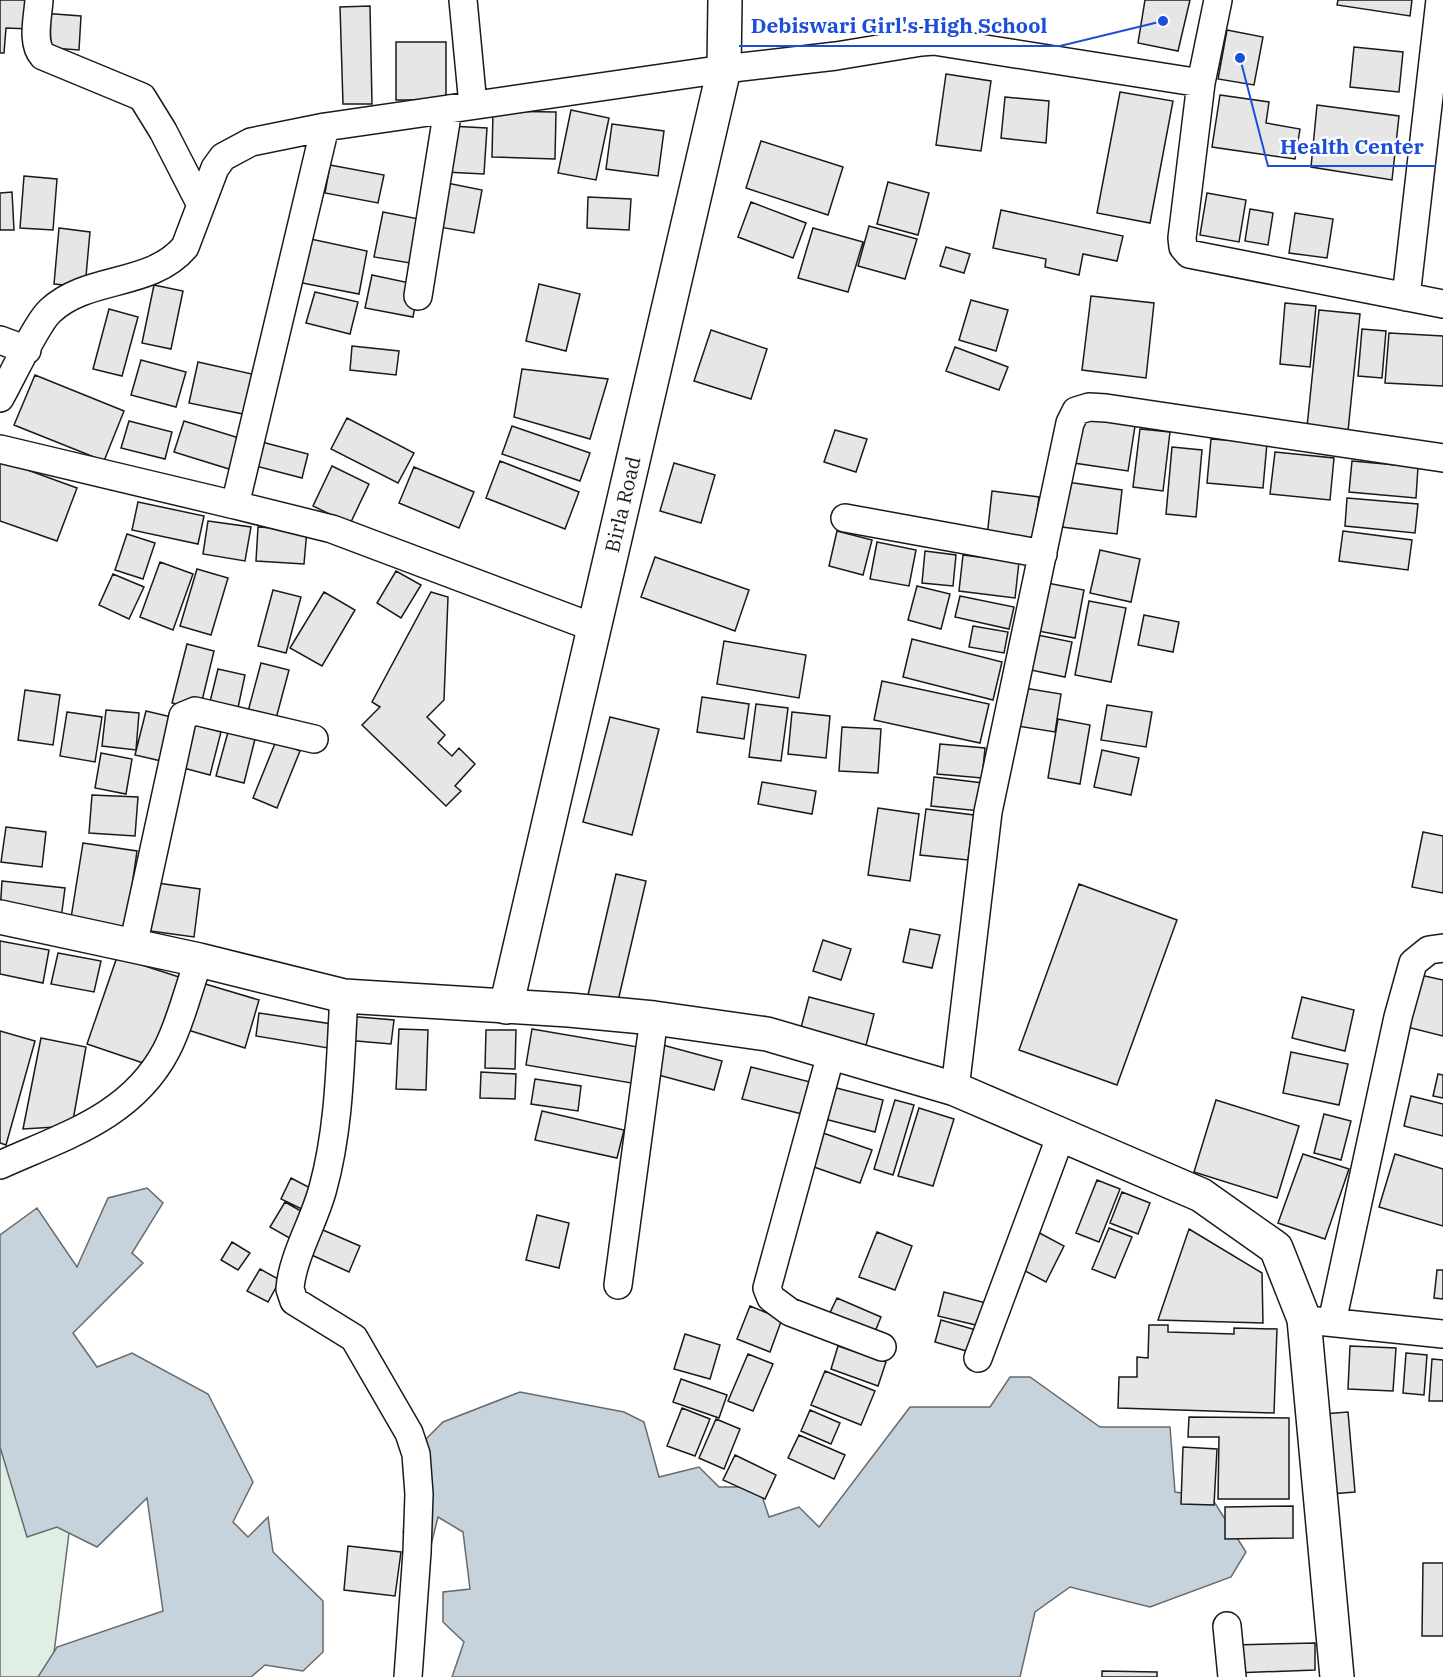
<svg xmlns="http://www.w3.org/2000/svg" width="1443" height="1677" font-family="'IBM Plex Serif',serif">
	<rect width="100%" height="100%" fill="#fff"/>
	<path fill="#e0efe3" stroke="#6a6a6a" stroke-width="1.5" d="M 0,1437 L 69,1533 L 51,1677 L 0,1677 Z"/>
	<path fill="#c6d2dc" stroke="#6a6a6a" stroke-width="1.5" d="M 147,1188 L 163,1203 L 132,1253 L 143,1263 L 73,1333 L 97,1367 L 132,1353 L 208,1394 L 253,1482 L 233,1522 L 248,1537 L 268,1517 L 273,1552 L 323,1601 L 323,1652 L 303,1671 L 265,1665 L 251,1677 L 38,1677 L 57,1647 L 163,1611 L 147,1498 L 97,1547 L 57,1527 L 27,1537 L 0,1447 L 0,1235 L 37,1208 L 77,1267 L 108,1198 Z
		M 1010,1377 L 1030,1377 L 1100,1427 L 1170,1427 L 1175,1492 L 1211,1497 L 1246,1552 L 1231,1577 L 1150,1607 L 1070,1587 L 1035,1612 L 1020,1677 L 452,1677 L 464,1642 L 443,1622 L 443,1592 L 470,1589 L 463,1532 L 438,1517 L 428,1557 L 403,1532 L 423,1492 L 403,1462 L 443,1422 L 520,1392 L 624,1412 L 644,1422 L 659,1477 L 699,1467 L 719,1487 L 759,1487 L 769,1517 L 799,1507 L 819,1527 L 910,1407 L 990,1407 Z"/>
	<path fill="#e6e6e6" stroke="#1a1a1a" stroke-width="1.5" d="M 0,0 L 32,0 L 30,29 L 6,28 L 4,53 L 0,53 Z
		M 1145,0 L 1190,0 L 1178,51 L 1138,43 Z
		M 1338,0 L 1412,0 L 1410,16 L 1337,5 Z
		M 370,6 L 372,104 L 343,104 L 340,7 Z
		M 42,13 L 81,16 L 79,50 L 39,47 Z
		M 1227,30 L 1263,37 L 1254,85 L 1218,79 Z
		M 396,42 L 446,42 L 446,100 L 396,100 Z
		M 1354,47 L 1403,52 L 1399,92 L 1350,87 Z
		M 946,74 L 991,81 L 981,151 L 936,145 Z
		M 1120,92 L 1173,101 L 1150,223 L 1097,213 Z
		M 1220,95 L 1269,102 L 1266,123 L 1300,129 L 1295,159 L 1212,147 Z
		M 1005,97 L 1049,101 L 1046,143 L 1001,138 Z
		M 1317,105 L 1399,116 L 1392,180 L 1311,167 Z
		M 571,110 L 609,118 L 596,180 L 558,173 Z
		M 493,111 L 556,112 L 555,159 L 492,157 Z
		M 612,124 L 664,131 L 658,176 L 606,169 Z
		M 449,126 L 487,128 L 484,174 L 445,172 Z
		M 761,141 L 843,167 L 828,215 L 746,188 Z
		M 330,165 L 384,175 L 378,203 L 325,193 Z
		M 24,176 L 57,179 L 53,230 L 20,228 Z
		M 442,182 L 482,190 L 474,233 L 433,226 Z
		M 888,182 L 929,193 L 918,235 L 877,224 Z
		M 12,192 L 14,230 L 0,230 L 0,193 Z
		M 1207,193 L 1246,200 L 1239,242 L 1200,235 Z
		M 588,197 L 631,199 L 629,230 L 587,228 Z
		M 751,202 L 806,223 L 793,258 L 738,237 Z
		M 1250,209 L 1273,213 L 1268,245 L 1245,241 Z
		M 1001,210 L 1123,236 L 1117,261 L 1083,254 L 1079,275 L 1045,267 L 1046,259 L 993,248 Z
		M 383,212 L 424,220 L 416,264 L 374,257 Z
		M 1295,213 L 1333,219 L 1327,258 L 1289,253 Z
		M 869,226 L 917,239 L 905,279 L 858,266 Z
		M 59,228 L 90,232 L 85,287 L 54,284 Z
		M 813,228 L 863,242 L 848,292 L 798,278 Z
		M 306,238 L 367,251 L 359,294 L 297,282 Z
		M 946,247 L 970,254 L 964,273 L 940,266 Z
		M 372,275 L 419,285 L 413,317 L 365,308 Z
		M 539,284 L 580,294 L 566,351 L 526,341 Z
		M 154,285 L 183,291 L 171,349 L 142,343 Z
		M 315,292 L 358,302 L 350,334 L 306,323 Z
		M 1091,296 L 1154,303 L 1146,378 L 1082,370 Z
		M 971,300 L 1008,310 L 996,351 L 959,340 Z
		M 1285,303 L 1316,306 L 1310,367 L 1280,364 Z
		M 109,309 L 138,317 L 122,376 L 93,369 Z
		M 1319,310 L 1360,314 L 1348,431 L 1307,427 Z
		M 1362,329 L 1386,331 L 1382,378 L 1358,376 Z
		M 711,330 L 767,349 L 751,399 L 694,381 Z
		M 1389,333 L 1443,336 L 1443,386 L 1385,383 Z
		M 352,346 L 399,351 L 396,375 L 350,370 Z
		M 955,347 L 1008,367 L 999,390 L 946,371 Z
		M 141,360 L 186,372 L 176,407 L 131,395 Z
		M 198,362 L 252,374 L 243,414 L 189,403 Z
		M 522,369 L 608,379 L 590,439 L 514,417 Z
		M 35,375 L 124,411 L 104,461 L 14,425 Z
		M 1075,416 L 1135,426 L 1128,471 L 1067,462 Z
		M 347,418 L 414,453 L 398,483 L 331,449 Z
		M 129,421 L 172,432 L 165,459 L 121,448 Z
		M 184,421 L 239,438 L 229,469 L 174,452 Z
		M 512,426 L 590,453 L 580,481 L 502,454 Z
		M 1140,429 L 1170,432 L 1163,491 L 1133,487 Z
		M 835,430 L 867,439 L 856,472 L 824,462 Z
		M 1211,439 L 1267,443 L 1263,488 L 1207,483 Z
		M 258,441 L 308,454 L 302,478 L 252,465 Z
		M 1172,447 L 1202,450 L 1196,517 L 1166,514 Z
		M 1275,452 L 1334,458 L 1330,500 L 1270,494 Z
		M 0,460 L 77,488 L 57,541 L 0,521 Z
		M 500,461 L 579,492 L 565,529 L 486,498 Z
		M 1352,461 L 1418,467 L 1416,498 L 1349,492 Z
		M 674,463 L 715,475 L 701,523 L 660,511 Z
		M 332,466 L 369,484 L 350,524 L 313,506 Z
		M 414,467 L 474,492 L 459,528 L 399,503 Z
		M 1060,481 L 1122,490 L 1117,534 L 1054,526 Z
		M 992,491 L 1039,497 L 1033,543 L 987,537 Z
		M 1347,498 L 1418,504 L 1415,533 L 1345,526 Z
		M 138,502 L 204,516 L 198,544 L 132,530 Z
		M 208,521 L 251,527 L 245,561 L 203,554 Z
		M 258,527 L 307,530 L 304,564 L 256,561 Z
		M 837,531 L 872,540 L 863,575 L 829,566 Z
		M 1343,531 L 1412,540 L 1408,570 L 1339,561 Z
		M 127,534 L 155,543 L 143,579 L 115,570 Z
		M 877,542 L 916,550 L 909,586 L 870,579 Z
		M 1100,550 L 1140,559 L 1131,602 L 1090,593 Z
		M 925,551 L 956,555 L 953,586 L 922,583 Z
		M 963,555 L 1019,562 L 1015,598 L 959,591 Z
		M 655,557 L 749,590 L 735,631 L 641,597 Z
		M 160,562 L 193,574 L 173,630 L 140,617 Z
		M 197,569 L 228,578 L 211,635 L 180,626 Z
		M 396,571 L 421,585 L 401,618 L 377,603 Z
		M 113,574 L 144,587 L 129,619 L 99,605 Z
		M 1042,582 L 1084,590 L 1075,638 L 1033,630 Z
		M 917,586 L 950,594 L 941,629 L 908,620 Z
		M 273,590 L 301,597 L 286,653 L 258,646 Z
		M 324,592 L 355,610 L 322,666 L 290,648 Z
		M 431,592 L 448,597 L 444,700 L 427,717 L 445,735 L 438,743 L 452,756 L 459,748 L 475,764 L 455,786 L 461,791 L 446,806 L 362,725 L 380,707 L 372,702 Z
		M 960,596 L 1014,607 L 1009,629 L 955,617 Z
		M 1089,601 L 1126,608 L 1111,682 L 1075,675 Z
		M 1144,615 L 1179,622 L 1173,652 L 1138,645 Z
		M 973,626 L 1008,632 L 1004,653 L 969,647 Z
		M 1028,633 L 1072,642 L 1065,677 L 1021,668 Z
		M 912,639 L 1002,662 L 993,700 L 903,677 Z
		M 724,641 L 806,655 L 799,698 L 717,684 Z
		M 187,644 L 214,651 L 200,709 L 172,703 Z
		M 261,663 L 289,670 L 274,726 L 246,719 Z
		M 218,669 L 245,675 L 236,717 L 208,710 Z
		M 882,681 L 989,704 L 980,743 L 874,720 Z
		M 1018,687 L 1061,694 L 1055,732 L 1012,725 Z
		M 25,690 L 60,695 L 53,745 L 18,740 Z
		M 702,697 L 749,704 L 744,739 L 697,732 Z
		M 756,704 L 788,708 L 781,761 L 749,757 Z
		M 1107,705 L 1152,712 L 1146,747 L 1101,740 Z
		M 106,710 L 139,713 L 136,750 L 102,746 Z
		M 146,711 L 180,719 L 170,763 L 135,755 Z
		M 67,712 L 102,717 L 95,762 L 60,756 Z
		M 792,712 L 830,716 L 826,758 L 788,754 Z
		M 610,717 L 659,729 L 632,835 L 583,822 Z
		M 1058,719 L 1090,725 L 1080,784 L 1048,778 Z
		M 187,723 L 221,732 L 210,775 L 176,766 Z
		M 842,727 L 881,729 L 878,773 L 839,771 Z
		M 228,732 L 255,739 L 244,783 L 216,776 Z
		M 276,741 L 300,751 L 277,808 L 253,798 Z
		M 940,744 L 985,748 L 982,778 L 937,774 Z
		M 1102,750 L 1139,758 L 1131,795 L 1094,787 Z
		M 101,753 L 132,759 L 126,794 L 95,788 Z
		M 934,777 L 983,783 L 980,811 L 931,806 Z
		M 762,782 L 816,791 L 812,814 L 758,804 Z
		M 92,795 L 138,797 L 135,836 L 89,833 Z
		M 878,808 L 919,814 L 910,881 L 868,875 Z
		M 926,809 L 974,815 L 968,860 L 920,855 Z
		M 6,827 L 46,832 L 42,867 L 1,862 Z
		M 1423,832 L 1443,836 L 1443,893 L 1412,887 Z
		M 83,843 L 137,851 L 126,927 L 71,918 Z
		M 616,874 L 646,881 L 618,1001 L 588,995 Z
		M 2,881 L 65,888 L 61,919 L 0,912 Z
		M 150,882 L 200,889 L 194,937 L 143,930 Z
		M 1079,884 L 1177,920 L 1117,1085 L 1019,1050 Z
		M 910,929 L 940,935 L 932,968 L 903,962 Z
		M 823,940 L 851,949 L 841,980 L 813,971 Z
		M 0,941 L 49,950 L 43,983 L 0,974 Z
		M 58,953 L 101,961 L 94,992 L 51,984 Z
		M 117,957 L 179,977 L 149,1065 L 87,1044 Z
		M 1420,975 L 1443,980 L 1443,1036 L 1407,1027 Z
		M 202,983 L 259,1000 L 245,1048 L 188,1030 Z
		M 809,997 L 874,1014 L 863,1057 L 798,1039 Z
		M 1302,997 L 1354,1010 L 1345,1051 L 1292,1038 Z
		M 259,1013 L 332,1024 L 328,1048 L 256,1036 Z
		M 347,1016 L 394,1020 L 391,1044 L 345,1040 Z
		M 399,1029 L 428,1030 L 426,1090 L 396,1089 Z
		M 532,1029 L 644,1048 L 637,1084 L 526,1065 Z
		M 486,1030 L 516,1030 L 515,1069 L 485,1068 Z
		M 0,1031 L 35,1041 L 6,1145 L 0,1143 Z
		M 41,1038 L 86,1047 L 72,1126 L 23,1129 Z
		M 659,1044 L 722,1061 L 714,1090 L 651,1073 Z
		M 1291,1052 L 1348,1064 L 1339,1105 L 1283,1093 Z
		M 751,1067 L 818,1084 L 810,1116 L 742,1099 Z
		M 481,1072 L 516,1074 L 515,1099 L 480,1098 Z
		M 1438,1074 L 1443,1075 L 1443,1098 L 1433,1096 Z
		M 535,1079 L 581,1086 L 578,1111 L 531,1104 Z
		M 825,1085 L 883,1100 L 875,1132 L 817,1117 Z
		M 1411,1096 L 1443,1104 L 1443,1136 L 1404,1126 Z
		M 895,1100 L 914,1105 L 893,1175 L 874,1169 Z
		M 1216,1100 L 1299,1126 L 1277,1198 L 1194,1172 Z
		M 919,1108 L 954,1119 L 933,1186 L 898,1176 Z
		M 542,1111 L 624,1130 L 617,1158 L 535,1140 Z
		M 1324,1114 L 1351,1121 L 1341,1160 L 1314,1153 Z
		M 823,1133 L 872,1150 L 860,1183 L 811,1166 Z
		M 1303,1154 L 1349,1169 L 1325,1239 L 1278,1223 Z
		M 1395,1154 L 1443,1169 L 1443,1226 L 1379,1207 Z
		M 291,1178 L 320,1193 L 310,1213 L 281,1199 Z
		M 1097,1180 L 1120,1189 L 1099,1242 L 1076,1233 Z
		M 1122,1192 L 1150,1203 L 1138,1234 L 1110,1223 Z
		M 285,1202 L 308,1215 L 293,1240 L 270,1227 Z
		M 537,1215 L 569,1223 L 559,1268 L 526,1260 Z
		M 316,1227 L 360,1246 L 349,1272 L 305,1252 Z
		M 1109,1228 L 1132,1237 L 1115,1278 L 1092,1269 Z
		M 1032,1229 L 1064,1246 L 1046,1282 L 1014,1265 Z
		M 1189,1229 L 1262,1273 L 1263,1323 L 1158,1320 Z
		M 877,1232 L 912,1246 L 895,1290 L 859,1277 Z
		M 232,1242 L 250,1253 L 238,1270 L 221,1260 Z
		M 260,1269 L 280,1280 L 268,1302 L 247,1291 Z
		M 1437,1270 L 1443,1270 L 1443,1299 L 1434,1298 Z
		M 944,1292 L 986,1303 L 980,1326 L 938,1316 Z
		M 837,1298 L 881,1317 L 872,1339 L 827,1319 Z
		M 750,1306 L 782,1319 L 770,1352 L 737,1339 Z
		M 941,1320 L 976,1330 L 970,1352 L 935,1342 Z
		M 1149,1325 L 1168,1325 L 1168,1332 L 1234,1334 L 1234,1328 L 1277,1329 L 1274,1413 L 1118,1408 L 1119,1377 L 1137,1377 L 1137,1357 L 1148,1358 Z
		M 685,1334 L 720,1345 L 710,1379 L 674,1369 Z
		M 838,1346 L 886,1362 L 878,1386 L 831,1369 Z
		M 1350,1346 L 1396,1348 L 1393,1391 L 1348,1389 Z
		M 1406,1353 L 1427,1355 L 1424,1395 L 1403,1393 Z
		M 748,1354 L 773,1364 L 753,1411 L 728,1401 Z
		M 1432,1359 L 1443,1360 L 1443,1401 L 1429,1401 Z
		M 825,1371 L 875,1391 L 861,1425 L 811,1405 Z
		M 681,1379 L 727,1395 L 719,1418 L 673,1402 Z
		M 682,1408 L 710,1419 L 695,1456 L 667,1446 Z
		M 810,1410 L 840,1423 L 831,1444 L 801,1431 Z
		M 1348,1412 L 1355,1492 L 1331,1494 L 1323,1414 Z
		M 1189,1417 L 1289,1418 L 1289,1499 L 1218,1499 L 1219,1437 L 1188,1437 Z
		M 716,1419 L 740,1429 L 724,1469 L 699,1458 Z
		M 799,1435 L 845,1455 L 834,1479 L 788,1458 Z
		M 1183,1447 L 1217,1449 L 1214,1505 L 1181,1504 Z
		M 735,1455 L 776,1475 L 765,1499 L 723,1480 Z
		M 1293,1506 L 1293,1538 L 1225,1539 L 1225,1507 Z
		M 348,1546 L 401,1552 L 395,1596 L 344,1590 Z
		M 1423,1563 L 1443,1563 L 1443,1636 L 1422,1636 Z
		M 1315,1643 L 1315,1670 L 1234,1673 L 1233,1645 Z
		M 1102,1671 L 1157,1672 L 1157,1677 L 1102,1677 Z"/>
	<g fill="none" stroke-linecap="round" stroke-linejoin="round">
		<defs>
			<path id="street" d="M 39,0 C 38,17 31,43 43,56 L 142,97 L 163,131 L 201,205
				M 463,0 L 473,105
				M 1218,0 L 1201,83 L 1182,238 L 1183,247 L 1189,254 L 1443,304
				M 325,127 L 235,505 L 332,529 L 595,628
				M 418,296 L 448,109
				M 1406,297 L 1440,0
				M 0,340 L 27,350
				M 0,398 C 11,379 36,324 50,311 C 88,275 150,288 185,247 L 215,168 L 223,157 L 251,142 L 325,127 L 724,69 L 836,56 L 921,42 L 934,41 L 1201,83
				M 0,449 L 235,505
				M 845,518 L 1043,554
				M 133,946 L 183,716 L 195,711 L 314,739
				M 344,996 C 340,1060 340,1126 323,1188 C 315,1220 292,1257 290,1289 L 294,1301 L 354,1338 L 409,1433 L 416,1454 L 419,1494 L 417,1552 L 408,1677
				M 831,1054 L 767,1288 L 771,1298 L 790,1312 L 882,1347
				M 955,1089 L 988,812 L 1070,423 L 1076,411 L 1089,407 L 1106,408 L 1443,458
				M 0,1165 C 64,1136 131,1117 166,1051 C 181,1023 188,989 199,960
				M 618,1285 L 654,1018
				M 1317,1321 L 1443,1334
				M 1332,1322 L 1398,1017 L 1413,963 L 1429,950 L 1443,948
				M 978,1358 L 1061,1135
				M 1227,1626 L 1232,1677"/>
			<g id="secondary">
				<path d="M 0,917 L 199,960 L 344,996 L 569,1010 L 654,1018 L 767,1034 L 955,1089 L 1201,1195 L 1276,1248 L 1304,1319 L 1337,1677"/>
				<path id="s1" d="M 506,1007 L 724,69 L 725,0"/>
			</g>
		</defs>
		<use href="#street" stroke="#1a1a1a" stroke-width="30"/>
		<use href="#secondary" stroke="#1a1a1a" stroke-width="36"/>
		<use href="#street" stroke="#fff" stroke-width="27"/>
		<use href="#secondary" stroke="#fff" stroke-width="33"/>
	</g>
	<g text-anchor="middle" stroke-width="4.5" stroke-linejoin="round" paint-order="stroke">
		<g font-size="20" fill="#1a1a1a" stroke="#fff">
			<text dy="7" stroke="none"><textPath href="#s1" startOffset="516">Birla Road</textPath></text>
		</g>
	</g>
	<path fill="none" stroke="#1d4ed8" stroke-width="2" d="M1163 21L1060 46H739M1240 58L1268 166H1436"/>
	<g fill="#1d4ed8" stroke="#fff" stroke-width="2">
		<circle cx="1163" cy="21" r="6"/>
		<circle cx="1240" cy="58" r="6"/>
	</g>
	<g font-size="21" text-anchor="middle" font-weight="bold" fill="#1d4ed8" stroke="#fff" stroke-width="4.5" stroke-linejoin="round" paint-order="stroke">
		<text x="899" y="33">Debiswari Girl's High School</text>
		<text x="1352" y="154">Health Center</text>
	</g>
</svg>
